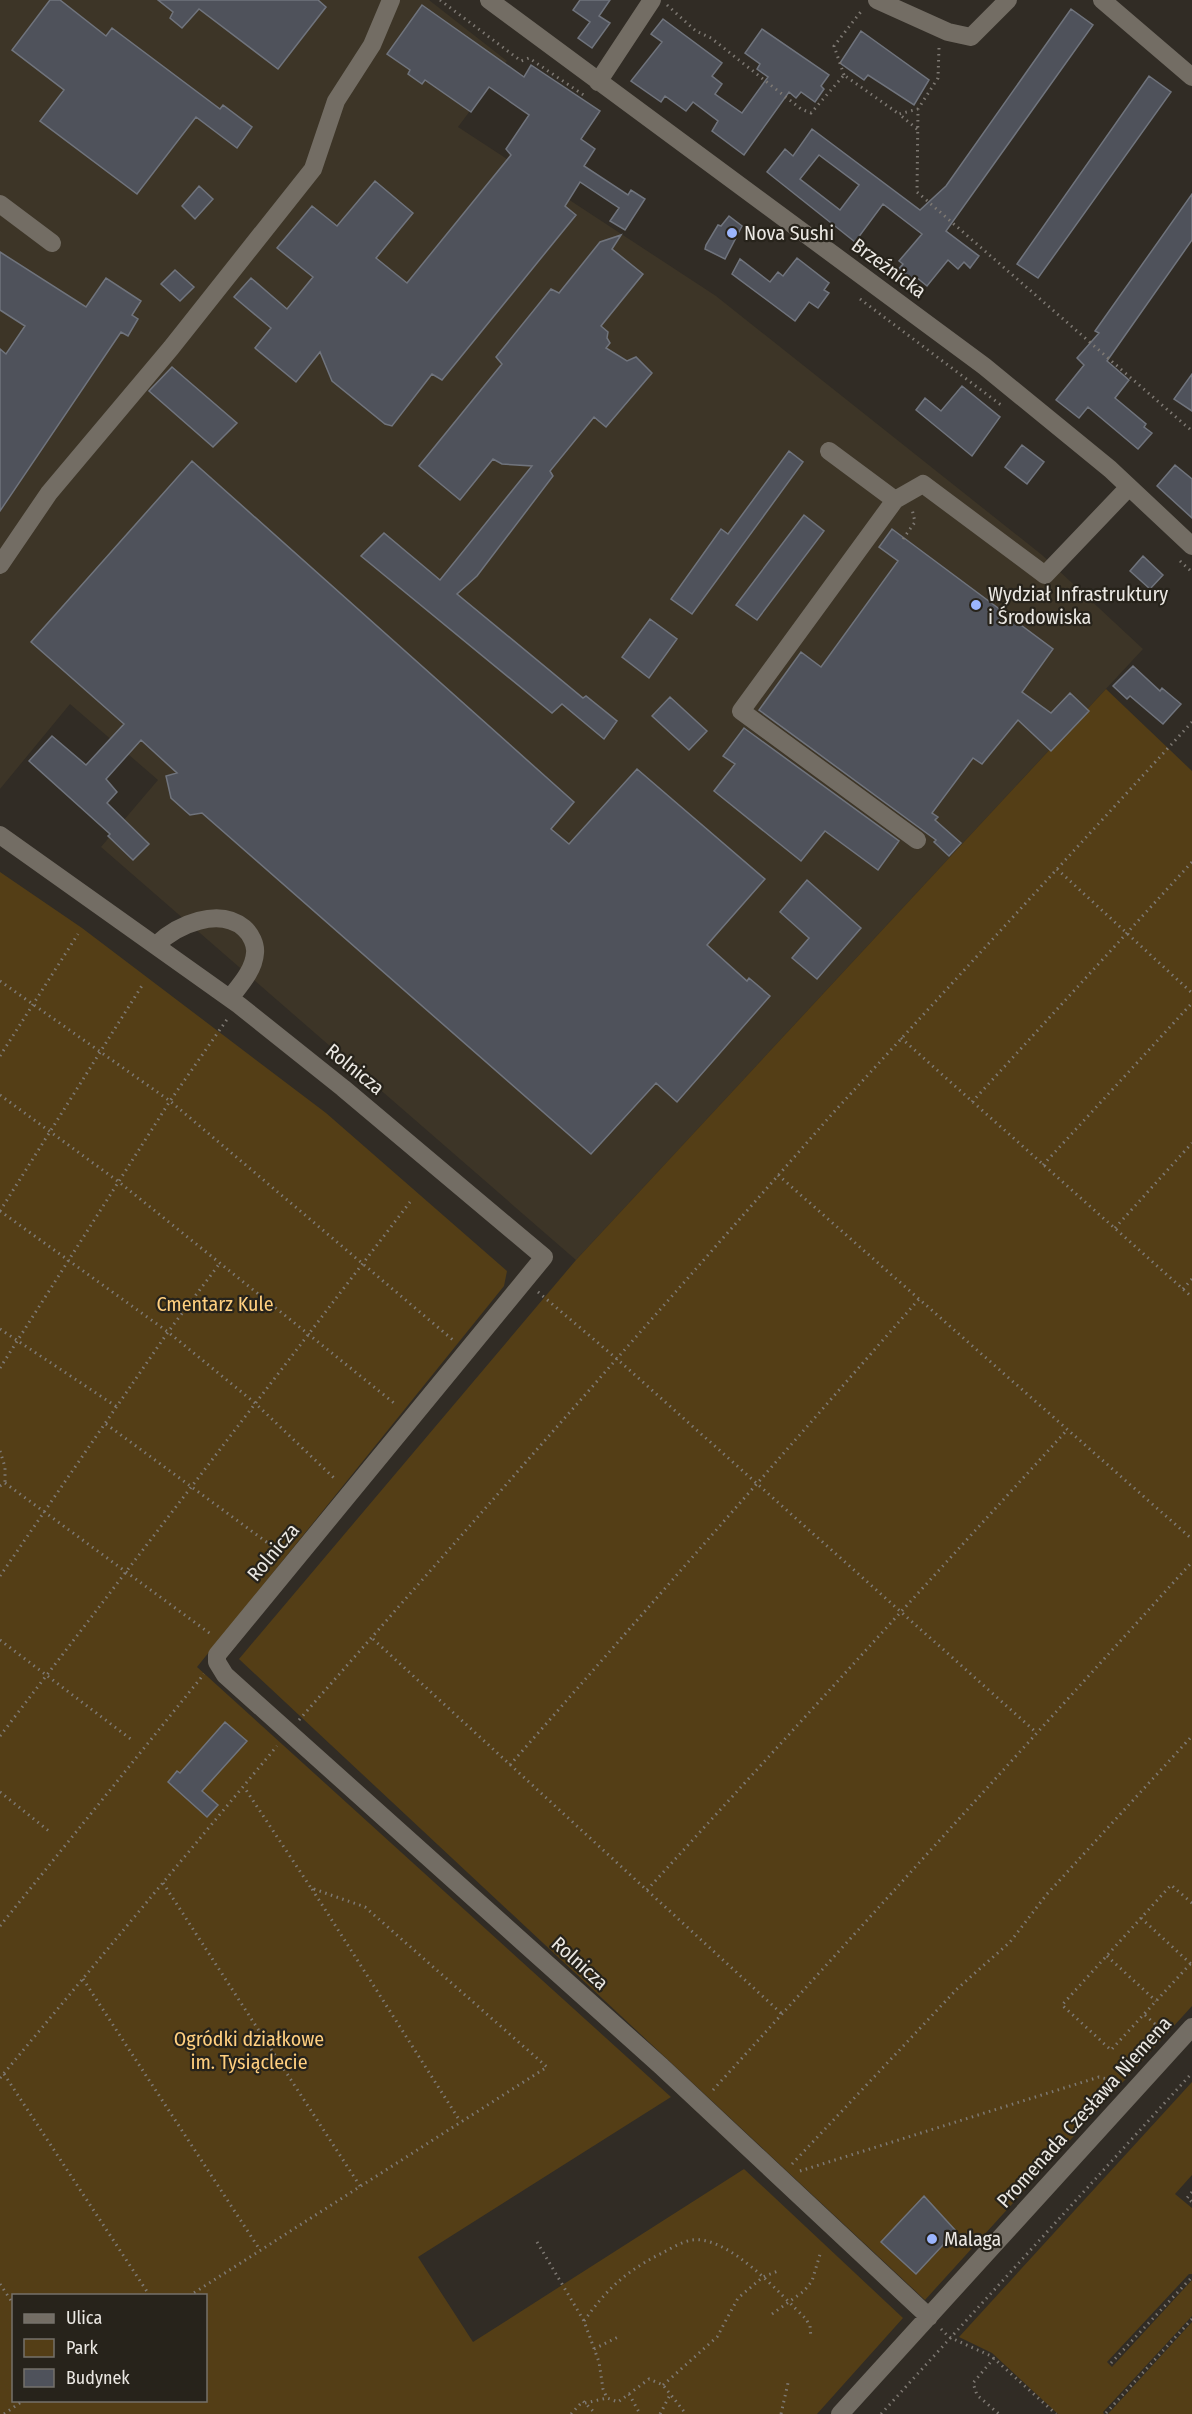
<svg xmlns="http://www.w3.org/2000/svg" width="1192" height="2414" font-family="'Fira Sans Condensed',sans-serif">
	<rect width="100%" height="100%" fill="#312c25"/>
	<path fill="#3d3527" d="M 0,0 L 429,0 L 507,61 L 458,127 L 716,296 L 1042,555 L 1143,649 L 576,1260 L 101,847 L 158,780 L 70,704 L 0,789 Z"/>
	<path fill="#543e16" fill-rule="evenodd" d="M 1106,689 L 1192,771 L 1192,2006 L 925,2300 L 239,1659 L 576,1260 Z
		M 0,872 L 82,928 L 326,1113 L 507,1271 L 504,1286 L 197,1667 L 671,2097 L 418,2257 L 473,2342 L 744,2169 L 903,2318 L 817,2414 L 0,2414 ZM 14,2296 L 206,2296 L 206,2400 L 14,2400 Z
		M 1192,2082 L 1192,2175 L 1175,2194 L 1192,2208 L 1192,2274 L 1189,2274 L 1107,2362 L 1112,2367 L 1192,2280 L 1192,2316 L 1103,2412 L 1104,2414 L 1058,2414 L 992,2353 L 959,2337 Z
		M 1192,2322 L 1192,2414 L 1108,2414 Z"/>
	<path fill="#4f525b" stroke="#70747d" stroke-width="1.5" fill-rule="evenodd" d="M 50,0 L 60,0 L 106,36 L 112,28 L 220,109 L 223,105 L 252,127 L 237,148 L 196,117 L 137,194 L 40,121 L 64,90 L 12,50 Z
		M 158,0 L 318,0 L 326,7 L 278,69 L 199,9 L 182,28 L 170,18 L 173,12 Z
		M 580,0 L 610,0 L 599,16 L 610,23 L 592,48 L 578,38 L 590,22 L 573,10 Z
		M 422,5 L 524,77 L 531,65 L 600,111 L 581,139 L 595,149 L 584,166 L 628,195 L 631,190 L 645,199 L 625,230 L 610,221 L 619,208 L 580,182 L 565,206 L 576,215 L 442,380 L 432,374 L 392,426 L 385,424 L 332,381 L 320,352 L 296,382 L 255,348 L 271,328 L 234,297 L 251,278 L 287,309 L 313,277 L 277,248 L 312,206 L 337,226 L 375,181 L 413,213 L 376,258 L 407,283 L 511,155 L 506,149 L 529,115 L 489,87 L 471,112 L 425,80 L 422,84 L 408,74 L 410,70 L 387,54 Z
		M 1071,9 L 1093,25 L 946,231 L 979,256 L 970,268 L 964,262 L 958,269 L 948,260 L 927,286 L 916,277 L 911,284 L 896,272 L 903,264 L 899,261 L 922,234 L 883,204 L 855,242 L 767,172 L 785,149 L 793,156 L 812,129 L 920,210 L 946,186 ZM 819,155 L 859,185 L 840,210 L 800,179 Z
		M 663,19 L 722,63 L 712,76 L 722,84 L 715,94 L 742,113 L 768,77 L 757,69 L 760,64 L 745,53 L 762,29 L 829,75 L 821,86 L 824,89 L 815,102 L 801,92 L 796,98 L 789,92 L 744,155 L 712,131 L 718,121 L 693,102 L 686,111 L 665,96 L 661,102 L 631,81 L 662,42 L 651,34 Z
		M 861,31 L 929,80 L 914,105 L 868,75 L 864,80 L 840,63 Z
		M 1149,76 L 1171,92 L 1038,278 L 1017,264 Z
		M 199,186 L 213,199 L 195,219 L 182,206 Z
		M 1192,194 L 1192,240 L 1107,361 L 1129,380 L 1115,398 L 1146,424 L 1144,427 L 1152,433 L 1138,449 L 1088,407 L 1079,418 L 1056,400 L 1084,365 L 1077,358 L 1099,333 L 1095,331 Z
		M 729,216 L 742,226 L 725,259 L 705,249 L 706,245 L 718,225 L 721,226 Z
		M 621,235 L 612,249 L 643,274 L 601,326 L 608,332 L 607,338 L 610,343 L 606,348 L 627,361 L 636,357 L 652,373 L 606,427 L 594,417 L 550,471 L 553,476 L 477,576 L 457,594 L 583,698 L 586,696 L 617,721 L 604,739 L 562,704 L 552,713 L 361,556 L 384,533 L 440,580 L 532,466 L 502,464 L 493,459 L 460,500 L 419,466 L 502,364 L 496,357 L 551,289 L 559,293 L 600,242 Z
		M 0,252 L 86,307 L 106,278 L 141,301 L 132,315 L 138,319 L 128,336 L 121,332 L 0,511 L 0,349 L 6,354 L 25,326 L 0,310 Z
		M 797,258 L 829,283 L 824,290 L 829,293 L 818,308 L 809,302 L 795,321 L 732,274 L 740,259 L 770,282 L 778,272 L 783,276 Z
		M 175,270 L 194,287 L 180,301 L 161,284 Z
		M 172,367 L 237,423 L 213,447 L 149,391 Z
		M 1192,374 L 1192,411 L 1174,399 Z
		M 962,386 L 1000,417 L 972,456 L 916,410 L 925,398 L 941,411 Z
		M 1022,445 L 1044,462 L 1027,484 L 1005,467 Z
		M 789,451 L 803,462 L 692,614 L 671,599 L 721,529 L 728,534 Z
		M 192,461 L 574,802 L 551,829 L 569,844 L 637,769 L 765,879 L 707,945 L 747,981 L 749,978 L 770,996 L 677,1102 L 656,1083 L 591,1154 L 202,813 L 190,815 L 171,798 L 166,776 L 177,773 L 141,740 L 106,779 L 117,792 L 107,803 L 149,844 L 133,860 L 108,836 L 110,834 L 29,761 L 52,736 L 86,765 L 124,724 L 31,642 Z
		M 1175,465 L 1192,479 L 1192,518 L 1157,486 Z
		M 804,515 L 824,531 L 757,620 L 736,605 Z
		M 892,529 L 1053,649 L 1022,692 L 1051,713 L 1070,693 L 1089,711 L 1051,751 L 1018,720 L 982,764 L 973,758 L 932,813 L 938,817 L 935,820 L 961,843 L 949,856 L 934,842 L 936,840 L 759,710 L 801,652 L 821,667 L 898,561 L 879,547 Z
		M 1143,556 L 1163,575 L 1150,589 L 1130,571 Z
		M 650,619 L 677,639 L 649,678 L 622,657 Z
		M 1133,666 L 1160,691 L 1162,688 L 1181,704 L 1163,724 L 1130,696 L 1127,699 L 1113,686 Z
		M 670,697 L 707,731 L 689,750 L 652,716 Z
		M 744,728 L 899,841 L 878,870 L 825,831 L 801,861 L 714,791 L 735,764 L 723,756 Z
		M 807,880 L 861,928 L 817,979 L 792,958 L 809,938 L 780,912 Z
		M 225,1722 L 247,1741 L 202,1791 L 218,1805 L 207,1817 L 168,1782 L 177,1771 L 180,1773 Z
		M 924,2196 L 956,2231 L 916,2274 L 881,2242 Z"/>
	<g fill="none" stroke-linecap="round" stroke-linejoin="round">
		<path stroke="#7e7973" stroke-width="3" stroke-dasharray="1.5 4.5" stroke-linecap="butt" d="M 440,0 L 521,61 L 529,58 L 585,96
			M 667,5 L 696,31 L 711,38 L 801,109 L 811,113 L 844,75 L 899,114
			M 939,48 L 938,78 L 918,109 L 917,192 L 1192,431
			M 844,75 L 834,46 L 863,9
			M 917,129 L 899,114 L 918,109
			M 860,299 L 1001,405
			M 903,539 L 915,522 L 912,509
			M 1180,561 L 1192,572
			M 1057,869 L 1192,993
			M 0,981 L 170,1101 L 453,1340
			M 901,1038 L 1192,1297
			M 0,1056 L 78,934
			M 0,1095 L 119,1182 L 394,1403
			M 972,1102 L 1192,862
			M 1043,1165 L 1192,1003
			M 778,1175 L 1192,1539
			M 0,1211 L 168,1332 L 255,1403 L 334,1478
			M 0,1211 L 143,984
			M 1115,1228 L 1192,1143
			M 1183,1289 L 1192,1279
			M 538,1292 L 617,1359 L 1037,1733
			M 0,1329 L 117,1407
			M 0,1368 L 170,1101 L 228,1018
			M 106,1424 L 276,1549
			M 0,1451 L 5,1467 L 5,1483
			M 5,1483 L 212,1635
			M 0,1486 L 5,1483
			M 0,1576 L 168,1332 L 220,1263
			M 373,1639 L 782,2014
			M 0,1640 L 132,1740
			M 299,1720 L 833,1113 L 1192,722
			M 0,1736 L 410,1202
			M 510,1765 L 919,1299
			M 0,1792 L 50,1832
			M 163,1883 L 360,2186
			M 312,1889 L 460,2121
			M 647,1890 L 1067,1430
			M 1192,1903 L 1171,1885 L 1062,2005 L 1111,2050 L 1192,1962
			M 1141,1918 L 1192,1965
			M 0,1926 L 204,1674
			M 1107,1956 L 1156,2001
			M 83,1979 L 260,2250
			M 1145,2015 L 1164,2032
			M 4,2074 L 150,2296
			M 0,2078 L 277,1746
			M 713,2090 L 1192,1562
			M 792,2164 L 957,1989 L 1010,1942 L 1047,1894 L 1192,1736
			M 800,2171 L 1099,2077 L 1118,2082
			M 1192,2192 L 1187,2198 L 1192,2202
			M 537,2242 L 584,2321 L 599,2362 L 603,2389 L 607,2398 L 618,2402 L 629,2394 L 640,2414
			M 0,2284 L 14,2305
			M 189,2296 L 547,2067 L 365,1907 L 311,1888 L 244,1787
			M 772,2314 L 804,2291 L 812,2281 L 821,2251
			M 584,2321 C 606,2290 624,2273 658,2255 C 669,2250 680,2242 692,2240 C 729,2235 781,2295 806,2319 L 810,2326 L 811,2338
			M 941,2329 L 949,2337 L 991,2356 L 1056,2414
			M 594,2349 L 618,2337
			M 994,2358 L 973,2383 L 977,2395 L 999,2414
			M 1111,2363 L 1192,2277
			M 663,2385 L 717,2337 L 738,2298 L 763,2277 L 778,2271
			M 629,2394 L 649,2379 L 663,2385 L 686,2414
			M 585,2403 L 607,2398
			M 1106,2413 L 1192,2319
			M 4,2414 L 24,2400
			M 571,2414 L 583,2401 L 596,2414
			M 660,2414 L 671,2393
			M 781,2414 L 788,2383
			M 881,2414 L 1192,2073"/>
		<path stroke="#736d64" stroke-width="18" d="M 489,0 L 984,366 L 1110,469 L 1192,546
			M 877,0 L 948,32 L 971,37 L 1008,0
			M 1102,0 L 1192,77
			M 598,82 L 652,0
			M 0,204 L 52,243
			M 829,451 L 895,500 L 923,484 L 1045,575 L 1129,487
			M 895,500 L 741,711 L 917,840
			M 0,565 L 49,493 L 171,348 L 313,169 L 336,101 L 372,45 L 391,0
			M 0,835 L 239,1005 L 343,1088 L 544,1257 L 217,1655 L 217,1662 L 225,1675 L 661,2066 L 929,2317
			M 156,945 C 178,924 219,907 244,928 C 251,934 256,945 255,953 C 254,970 240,985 230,998
			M 840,2414 L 1192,2027"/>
	</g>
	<g fill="#9bb5fd" stroke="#27231b" stroke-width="2">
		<circle cx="732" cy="233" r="6"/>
		<circle cx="976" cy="605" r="6"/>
		<circle cx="932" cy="2239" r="6"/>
	</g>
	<g text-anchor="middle" stroke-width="4.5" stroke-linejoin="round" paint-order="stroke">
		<g font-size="20" fill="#ebe8e3" stroke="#27231b" text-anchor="start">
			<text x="744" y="240">Nova Sushi</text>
			<text x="988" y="601">Wydział Infrastruktury<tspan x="988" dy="23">i Środowiska</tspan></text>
			<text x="944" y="2246">Malaga</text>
		</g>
		<g font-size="20" fill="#ebe8e3" stroke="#27231b">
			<text transform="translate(889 268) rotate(36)" y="7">Brzeźnicka</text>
			<text transform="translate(355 1069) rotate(39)" y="7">Rolnicza</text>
			<text transform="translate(273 1552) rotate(-50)" y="7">Rolnicza</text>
			<text transform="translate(580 1963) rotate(42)" y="7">Rolnicza</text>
			<text transform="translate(1084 2112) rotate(-48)" y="7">Promenada Czesława Niemena</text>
		</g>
		<g font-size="20" fill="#ffcf7f" stroke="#27231b">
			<text x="215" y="1311">Cmentarz Kule</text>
			<text x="249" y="2046">Ogródki działkowe<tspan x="249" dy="23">im. Tysiąclecie</tspan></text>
		</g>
	</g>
	<rect x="12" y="2294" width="195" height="108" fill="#27231b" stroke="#75726b" stroke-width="1.5"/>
	<rect x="24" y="2314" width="30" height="9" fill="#736d64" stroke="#75726b" stroke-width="1.5"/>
	<text x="66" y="2324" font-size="18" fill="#ebe8e3">Ulica</text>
	<rect x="24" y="2339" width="30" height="18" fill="#543e16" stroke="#75726b" stroke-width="1.5"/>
	<text x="66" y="2354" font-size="18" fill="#ebe8e3">Park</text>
	<rect x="24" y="2369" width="30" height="18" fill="#4f525b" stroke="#75726b" stroke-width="1.5"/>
	<text x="66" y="2384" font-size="18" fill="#ebe8e3">Budynek</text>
</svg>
